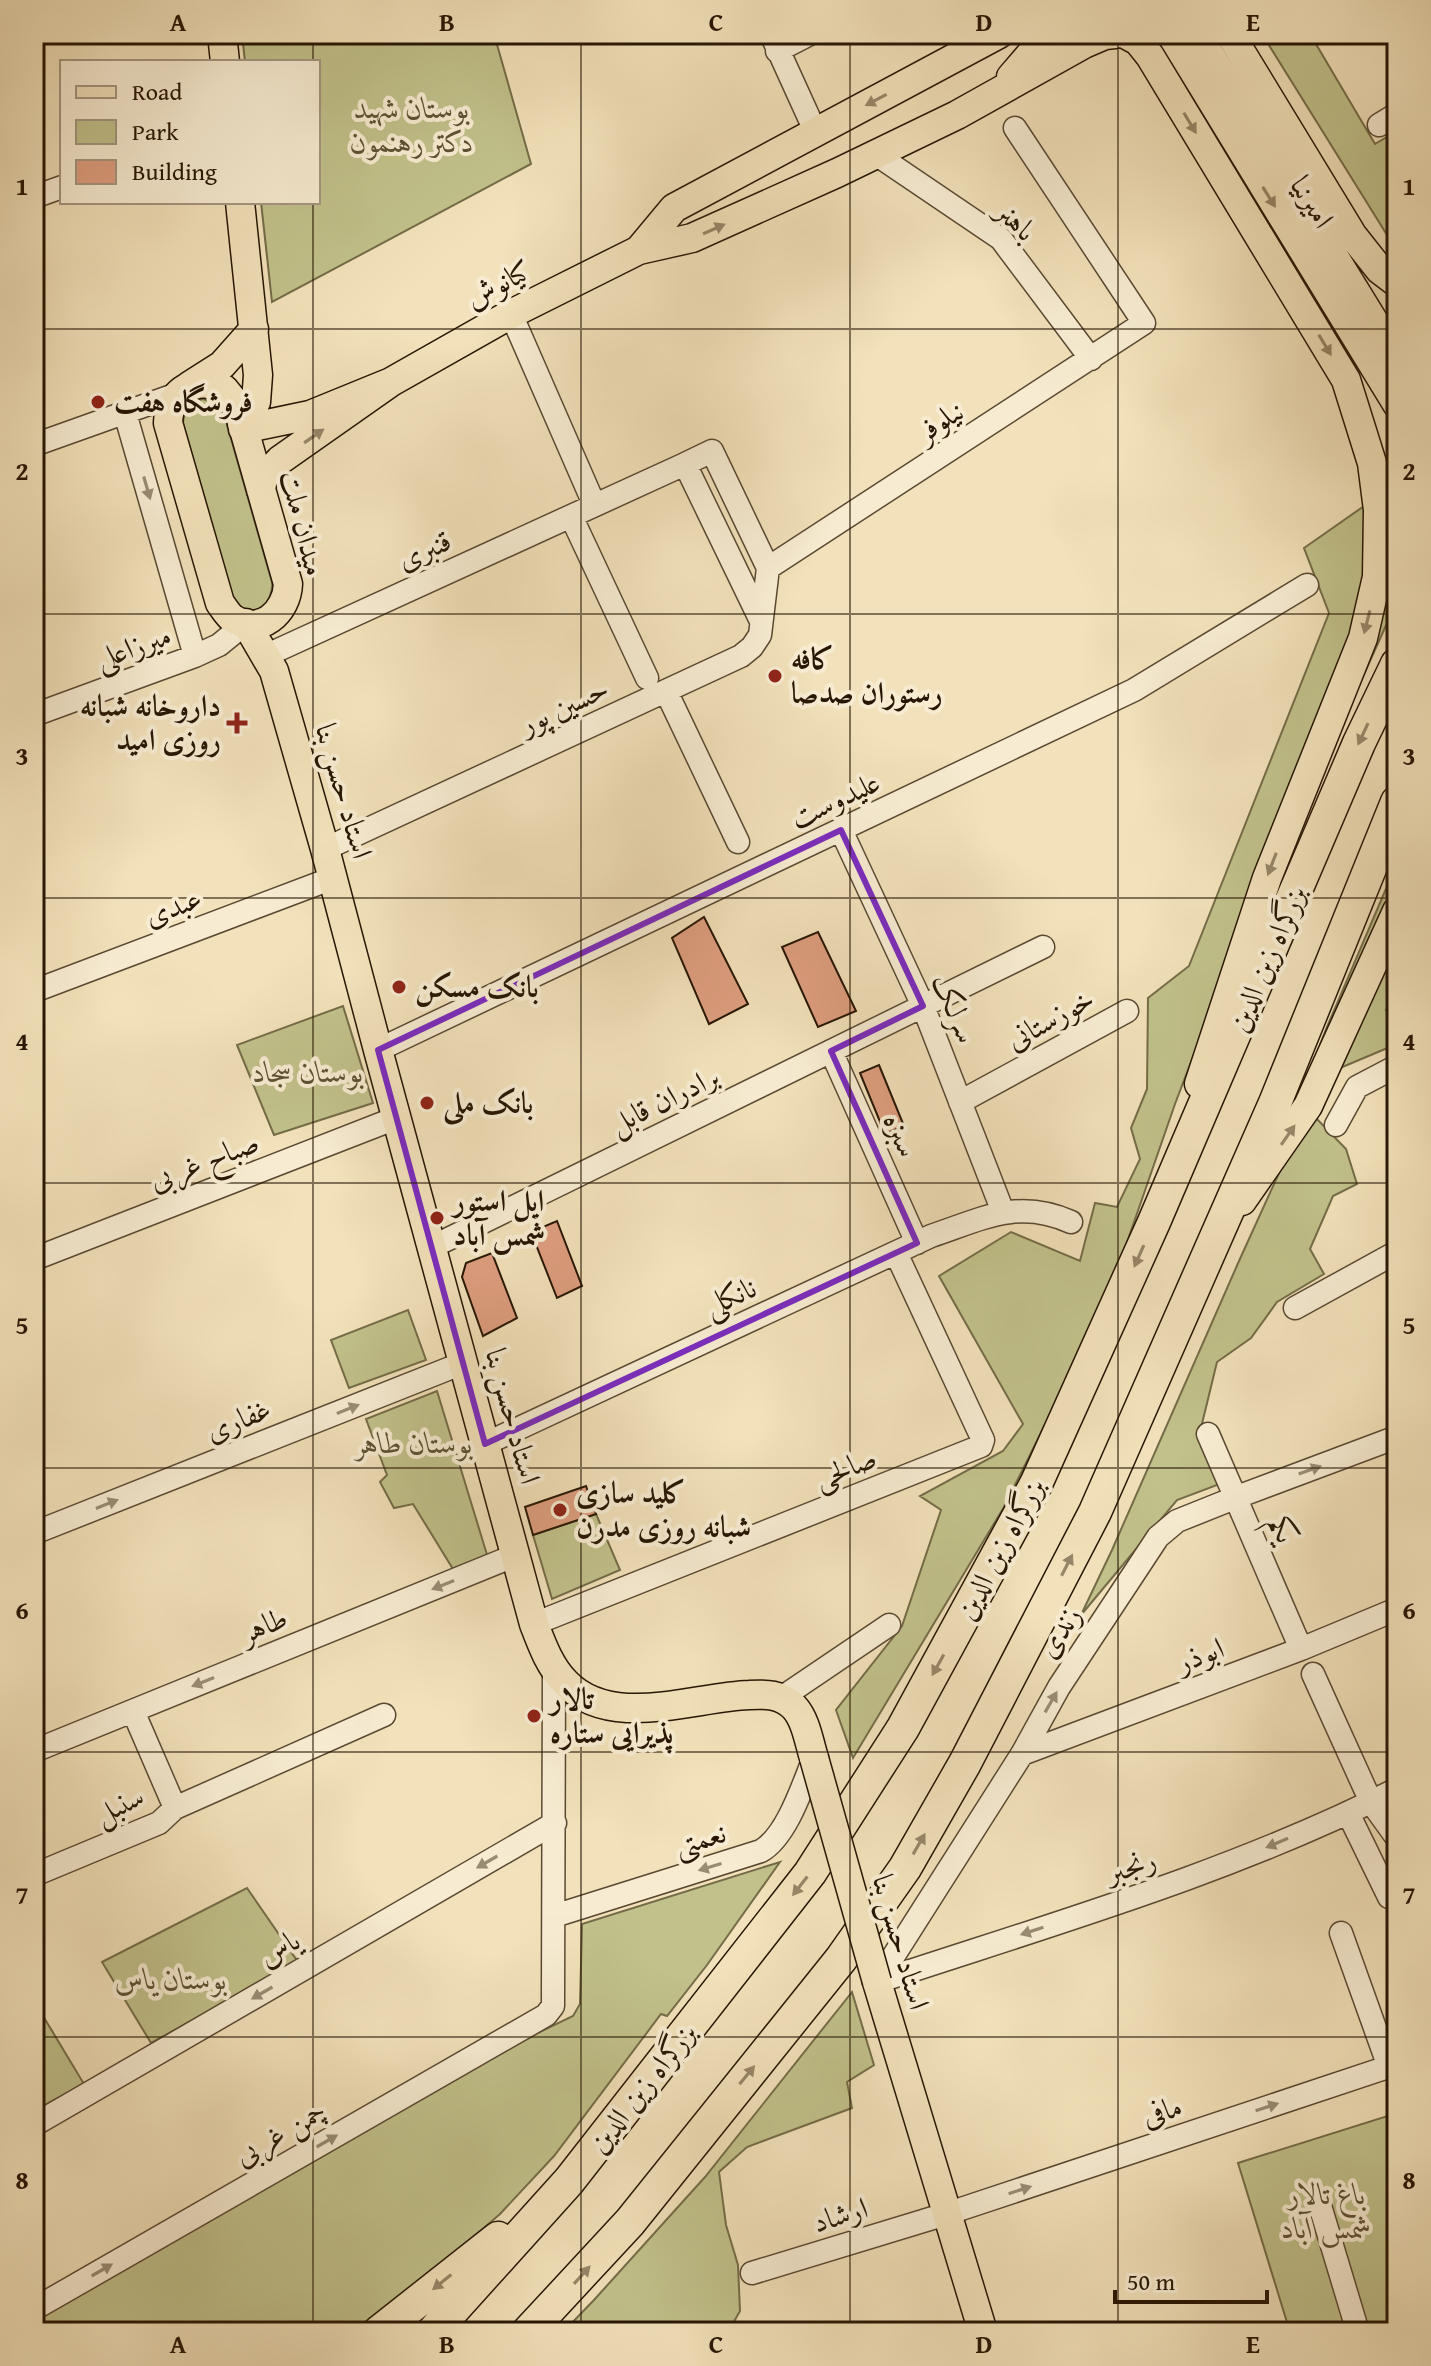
<svg xmlns="http://www.w3.org/2000/svg" width="1431" height="2366" font-family="'Gentium Book Plus',Amiri,serif">
	<rect width="100%" height="100%" fill="#f2e1ba"/>
	<filter id="stains"><feTurbulence type="fractalNoise" baseFrequency=".0025" numOctaves="4"/><feColorMatrix values="0 0 0 0 .2 0 0 0 0 .09 0 0 0 0 .02 0 0 0 .5 -.17"/></filter>
	<radialGradient id="worn" r=".72"><stop offset=".6" stop-color="#630" stop-opacity="0"/><stop offset="1" stop-color="#630" stop-opacity=".3"/></radialGradient>
	<path fill="#c1c18b" stroke="#746c48" stroke-width="2" d="M 242,34 L 494,34 L 531,164 L 272,302 L 261,202 L 318,202 L 318,62 L 245,62 Z
		M 1262,34 L 1310,34 L 1375,144 L 1397,131 L 1397,251 Z
		M 203,399 L 216,403 L 224,414 L 272,582 C 274,601 255,622 238,606 C 235,603 233,598 231,594 L 183,423 C 184,409 190,402 203,399 Z
		M 1382,465 L 1397,467 L 1397,601 L 1343,721 Z
		M 1367,504 L 1370,557 L 1354,634 L 1175,1104 L 1107,1300 L 1004,1507 L 853,1758 L 836,1710 L 902,1626 L 941,1510 L 920,1496 L 1003,1451 L 1023,1424 L 939,1276 L 1011,1232 L 1080,1261 L 1095,1203 L 1117,1207 L 1140,1159 L 1131,1128 L 1147,1089 L 1148,998 L 1189,966 L 1329,613 L 1304,548 Z
		M 1397,863 L 1397,891 L 1296,1107 L 1327,1027 Z
		M 1397,939 L 1397,1005 L 1386,1010 L 1397,1033 L 1397,1044 L 1340,1068 Z
		M 343,1006 L 373,1103 L 274,1135 L 237,1045 Z
		M 1314,1116 L 1346,1149 L 1357,1184 L 1333,1196 L 1310,1249 L 1324,1274 L 1277,1302 L 1251,1338 L 1217,1362 L 1200,1432 L 1225,1482 L 1177,1500 L 1081,1615 L 1112,1550 L 1239,1261 L 1284,1162 Z
		M 408,1310 L 426,1360 L 349,1388 L 331,1340 Z
		M 437,1391 L 488,1558 L 453,1569 L 413,1504 L 394,1508 L 380,1482 L 387,1475 L 366,1419 Z
		M 596,1514 L 620,1570 L 552,1599 L 533,1535 Z
		M 780,1862 L 707,1965 L 667,2016 L 661,2014 L 554,2156 L 500,2214 L 417,2286 L 357,2332 L 34,2332 L 34,2321 L 461,2070 L 573,2016 L 580,2004 L 582,1924 Z
		M 247,1888 L 298,1962 L 151,2043 L 102,1962 Z
		M 852,1992 L 874,2065 L 847,2082 L 852,2108 L 747,2147 L 719,2172 L 726,2225 L 738,2265 L 740,2311 L 728,2332 L 563,2332 L 594,2300 L 705,2177 Z
		M 34,2001 L 84,2084 L 34,2111 Z
		M 1397,2113 L 1397,2332 L 1290,2332 L 1238,2163 Z"/>
	<path fill="#de9e7f" stroke="#271604" stroke-width="2" d="M 704,917 L 748,1004 L 709,1024 L 672,938 Z
		M 818,932 L 856,1011 L 818,1027 L 782,947 Z
		M 879,1065 L 904,1126 L 885,1134 L 860,1073 Z
		M 557,1221 L 582,1286 L 557,1298 L 531,1232 Z
		M 492,1253 L 517,1318 L 483,1336 L 462,1277 L 466,1263 Z
		M 586,1486 L 596,1514 L 533,1535 L 525,1507 Z"/>
	<g fill="none" stroke-linecap="round" stroke-linejoin="round">
		<defs>
			<path id="minor" d="M 771,34 L 816,133
				M 777,51 L 810,34
				M 1379,125 L 1397,114
				M 874,153 L 1001,239 L 1091,359
				M 34,197 L 62,187
				M 511,314 L 594,504
				M 125,413 L 195,656
				M 34,445 L 177,394
				M 571,516 L 647,678
				M 768,568 L 1144,323 L 1015,128
				M 761,621 L 685,464 L 712,451 L 768,568
				M 278,650 L 685,464
				M 666,691 L 738,842
				M 34,715 L 195,656 L 219,645 L 246,623
				M 841,830 L 923,1006 L 1003,1212
				M 325,849 L 741,656 L 752,647 L 760,635 L 768,568
				M 34,991 L 333,878
				M 378,1050 L 1134,690 L 1307,585
				M 831,1051 L 917,1243
				M 960,1102 L 1127,1011
				M 1336,1125 L 1357,1087 L 1397,1066
				M 432,1247 L 1043,947
				M 34,1259 L 396,1118
				M 1295,1308 L 1397,1252
				M 1208,1434 L 1301,1649
				M 485,1444 L 931,1236 C 982,1219 1018,1198 1071,1222
				M 34,1533 L 463,1363
				M 534,1624 L 981,1446 L 983,1440 L 896,1253
				M 1313,1674 L 1371,1802 L 1397,1838
				M 781,1698 L 889,1625
				M 133,1711 L 175,1808
				M 34,1751 L 516,1555
				M 1022,1754 L 1301,1649 L 1397,1609
				M 1348,1813 L 1389,1897
				M 34,1875 L 159,1823 L 175,1808 L 384,1715
				M 554,1916 L 761,1851 C 787,1836 803,1785 814,1758
				M 1341,1933 L 1389,2067
				M 877,1982 L 1022,1754 L 1059,1687 L 1158,1537 L 1177,1521 L 1237,1497 L 1397,1437
				M 877,1982 C 1052,1924 1231,1873 1397,1789
				M 34,2125 L 555,1823
				M 1318,2199 L 1358,2332
				M 752,2273 L 946,2214 L 1397,2064
				M 34,2309 L 546,2015 L 553,2006 L 553,1997 L 554,1667"/>
			<path id="major" d="M 222,34 L 225,62
				M 1125,34 L 1138,41 L 1150,56 L 1346,380 L 1372,463 L 1378,510 L 1377,577 L 1363,638 L 1267,878 L 1199,1084
				M 1171,34 L 1397,404
				M 1197,34 L 1397,359
				M 1230,34 L 1353,236 L 1380,270 L 1397,283
				M 1011,77 L 1048,34
				M 240,202 L 258,375 L 256,402 L 242,424
				M 639,250 L 674,208 L 999,34
				M 391,382 L 511,314 L 639,250 L 692,238 L 837,173 L 957,115 L 1084,44 L 1105,35 L 1115,34
				M 205,383 L 224,389 L 237,405 L 288,584 C 287,612 260,637 232,618 C 228,615 223,607 220,603 L 168,423 C 169,399 181,385 205,383 Z
				M 189,386 L 222,365 L 254,329
				M 243,429 L 310,415 L 391,382 L 280,460 L 263,478 L 261,490
				M 246,623 L 274,671 L 325,849 L 378,1050 L 534,1624 C 542,1645 550,1667 566,1683 C 611,1730 693,1697 749,1695 C 766,1694 781,1694 794,1707 C 806,1720 809,1742 814,1758
				M 1242,1201 L 1308,1106 L 1397,911
				M 877,1982 L 983,2332"/>
			<path id="highway" d="M 379,2332 L 498,2238
				M 433,2332 L 569,2181 L 810,1873 L 903,1728 L 1036,1484 L 1154,1222 L 1359,743 L 1397,664
				M 528,2332 L 630,2222 L 841,1959 L 905,1868 L 965,1763 L 1095,1512 L 1275,1103 L 1397,802"/>
		</defs>
		<use href="#minor" stroke="#5a4932" stroke-width="25"/>
		<use href="#major" stroke="#271604" stroke-width="31"/>
		<use href="#highway" stroke="#271604" stroke-width="35"/>
		<use href="#minor" stroke="#f7ecd2" stroke-width="22"/>
		<use href="#major" stroke="#f2e1ba" stroke-width="28"/>
		<use href="#highway" stroke="#f2e1ba" stroke-width="32"/>
		<defs>
			<path id="major-bridge" d="M 814,1758 L 877,1982"/>
		</defs>
		<use href="#major-bridge" stroke="#271604" stroke-width="31" stroke-linecap="butt"/>
		<use href="#major-bridge" stroke="#f2e1ba" stroke-width="28"/>
	</g>
	<defs><path id="oneway-solid" d="M-6-.8H1V-3.2L6.5 0L1 3.2V.8H-6Z" transform="scale(2)"/></defs>
	<g fill="#978668">
		<use href="#oneway-solid" transform="translate(876 100) rotate(152)"/>
		<use href="#oneway-solid" transform="translate(1190 123) rotate(59)"/>
		<use href="#oneway-solid" transform="translate(1269 197) rotate(58)"/>
		<use href="#oneway-solid" transform="translate(714 229) rotate(-24)"/>
		<use href="#oneway-solid" transform="translate(1325 345) rotate(59)"/>
		<use href="#oneway-solid" transform="translate(314 436) rotate(-35)"/>
		<use href="#oneway-solid" transform="translate(1367 622) rotate(104)"/>
		<use href="#oneway-solid" transform="translate(1363 734) rotate(115)"/>
		<use href="#oneway-solid" transform="translate(1272 864) rotate(111)"/>
		<use href="#oneway-solid" transform="translate(1288 1135) rotate(-55)"/>
		<use href="#oneway-solid" transform="translate(1139 1256) rotate(114)"/>
		<use href="#oneway-solid" transform="translate(1067 1565) rotate(-63)"/>
		<use href="#oneway-solid" transform="translate(938 1665) rotate(119)"/>
		<use href="#oneway-solid" transform="translate(919 1844) rotate(-60)"/>
		<use href="#oneway-solid" transform="translate(800 1886) rotate(128)"/>
		<use href="#oneway-solid" transform="translate(747 2075) rotate(-51)"/>
		<use href="#oneway-solid" transform="translate(582 2275) rotate(-48)"/>
		<use href="#oneway-solid" transform="translate(442 2282) rotate(141)"/>
	</g>
	<g fill="#998c75">
		<use href="#oneway-solid" transform="translate(147 488) rotate(74)"/>
		<use href="#oneway-solid" transform="translate(348 1409) rotate(-22)"/>
		<use href="#oneway-solid" transform="translate(1310 1470) rotate(-20)"/>
		<use href="#oneway-solid" transform="translate(107 1504) rotate(-22)"/>
		<use href="#oneway-solid" transform="translate(443 1585) rotate(158)"/>
		<use href="#oneway-solid" transform="translate(203 1682) rotate(158)"/>
		<use href="#oneway-solid" transform="translate(1051 1702) rotate(-60)"/>
		<use href="#oneway-solid" transform="translate(1277 1843) rotate(157)"/>
		<use href="#oneway-solid" transform="translate(487 1862) rotate(150)"/>
		<use href="#oneway-solid" transform="translate(710 1867) rotate(163)"/>
		<use href="#oneway-solid" transform="translate(1032 1931) rotate(162)"/>
		<use href="#oneway-solid" transform="translate(262 1993) rotate(150)"/>
		<use href="#oneway-solid" transform="translate(1267 2107) rotate(-18)"/>
		<use href="#oneway-solid" transform="translate(327 2141) rotate(-30)"/>
		<use href="#oneway-solid" transform="translate(1020 2190) rotate(-18)"/>
		<use href="#oneway-solid" transform="translate(102 2270) rotate(-30)"/>
	</g>
	<path fill="none" stroke="#7b2cbf" stroke-width="6" stroke-linejoin="round" d="M 841,830 L 923,1006 L 831,1051 L 917,1243 L 485,1444 L 378,1050 Z"/>
	<path fill="none" stroke="#271604" stroke-width="2" stroke-opacity="0.55" d="M 313,34 L 313,62M 581,34 L 581,2332M 850,34 L 850,2332M 1118,34 L 1118,2332M 313,202 L 313,2332M 34,329 L 1397,329M 34,614 L 1397,614M 34,898 L 1397,898M 34,1183 L 1397,1183M 34,1468 L 1397,1468M 34,1752 L 1397,1752M 34,2037 L 1397,2037"/>
	<g fill="#8f2418" stroke="#f7ecd2" stroke-width="3">
		<circle cx="98" cy="402" r="8"/>
		<circle cx="775" cy="676" r="8"/>
		<path d="M233 711h8v8h8v8h-8v8h-8v-8h-8v-8h8z"/>
		<circle cx="399" cy="987" r="8"/>
		<circle cx="427" cy="1103" r="8"/>
		<circle cx="437" cy="1218" r="8"/>
		<circle cx="560" cy="1510" r="8"/>
		<circle cx="534" cy="1716" r="8"/>
	</g>
	<g text-anchor="middle" stroke-width="8" stroke-linejoin="round" paint-order="stroke">
		<g font-size="30" font-style="italic" fill="#5d5233" stroke="#f7ecd2">
			<text x="412" y="118">بوستان شهید<tspan x="412" dy="34">دکتر رهنمون</tspan></text>
			<text x="308" y="1082">بوستان سجاد</text>
			<text x="414" y="1453">بوستان طاهر</text>
			<text x="171" y="1989">بوستان یاس</text>
			<text x="1327" y="2204">باغ تالار<tspan x="1327" dy="34">شمس آباد</tspan></text>
		</g>
		<g font-size="30" fill="#271604" stroke="#f7ecd2">
			<text transform="translate(1312 202) rotate(58)" y="10">امیرنیا</text>
			<text transform="translate(1016 221) rotate(43)" y="10">باهنر</text>
			<text transform="translate(498 284) rotate(-28)" y="10">کیانوش</text>
			<text transform="translate(940 421) rotate(-33)" y="10">نیلوفر</text>
			<text transform="translate(303 523) rotate(76)" y="10">میدان ملت</text>
			<text transform="translate(424 550) rotate(-24)" y="10">قنبری</text>
			<text transform="translate(133 647) rotate(-20)" y="10">میرزاعلی</text>
			<text transform="translate(564 706) rotate(-25)" y="10">حسین پور</text>
			<text transform="translate(344 791) rotate(74)" y="10">استاد حسن بنا</text>
			<text transform="translate(835 800) rotate(-25)" y="10">علیدوست</text>
			<text transform="translate(173 907) rotate(-21)" y="10">عبدی</text>
			<text transform="translate(1267 959) rotate(-67)" y="10">بزرگراه زین الدین</text>
			<text transform="translate(955 1008) rotate(67)" y="10">سرلک</text>
			<text transform="translate(1050 1019) rotate(-29)" y="10">خوزستانی</text>
			<text transform="translate(664 1100) rotate(-26)" y="10">برادران قابل</text>
			<text transform="translate(901 1135) rotate(66)" y="10">سبزه</text>
			<text transform="translate(204 1161) rotate(-21)" y="10">صباح غربی</text>
			<text transform="translate(730 1297) rotate(-25)" y="10">نانکلی</text>
			<text transform="translate(513 1416) rotate(75)" y="10">استاد حسن بنا</text>
			<text transform="translate(238 1420) rotate(-22)" y="10">غفاری</text>
			<text transform="translate(845 1468) rotate(-22)" y="10">صالحی</text>
			<text transform="translate(1283 1529) rotate(67)" y="10">یکم</text>
			<text transform="translate(1000 1549) rotate(-62)" y="10">بزرگراه زین الدین</text>
			<text transform="translate(264 1625) rotate(-22)" y="10">طاهر</text>
			<text transform="translate(1059 1632) rotate(-57)" y="10">زندی</text>
			<text transform="translate(1200 1655) rotate(-21)" y="10">ابوذر</text>
			<text transform="translate(119 1805) rotate(-26)" y="10">سنبل</text>
			<text transform="translate(700 1839) rotate(-17)" y="10">نعمتی</text>
			<text transform="translate(1131 1866) rotate(-18)" y="10">رنجبر</text>
			<text transform="translate(901 1942) rotate(74)" y="10">استاد حسن بنا</text>
			<text transform="translate(279 1948) rotate(-30)" y="10">یاس</text>
			<text transform="translate(642 2088) rotate(-52)" y="10">بزرگراه زین الدین</text>
			<text transform="translate(1162 2111) rotate(-18)" y="10">مافی</text>
			<text transform="translate(280 2133) rotate(-30)" y="10">چمن غربی</text>
			<text transform="translate(840 2215) rotate(-17)" y="10">ارشاد</text>
		</g>
		<g font-size="30" font-weight="bold" fill="#271604" stroke="#f7ecd2" text-anchor="start">
			<text x="114" y="412">فروشگاه هفت</text>
			<text x="791" y="669">کافه<tspan x="791" dy="34">رستوران صدصا</tspan></text>
			<text x="221" y="716" text-anchor="end">داروخانه شبانه<tspan x="221" dy="34">روزی امید</tspan></text>
			<text x="415" y="997">بانک مسکن</text>
			<text x="443" y="1113">بانک ملی</text>
			<text x="453" y="1211">اپل استور<tspan x="453" dy="34">شمس آباد</tspan></text>
			<text x="576" y="1503">کلید سازی<tspan x="576" dy="34">شبانه روزی مدرن</tspan></text>
			<text x="550" y="1709">تالار<tspan x="550" dy="34">پذیرایی ستاره</tspan></text>
		</g>
	</g>
	<rect width="1431" height="2366" fill="none" stroke="#f2e1ba" stroke-width="88"/>
	<rect x="60" y="60" width="260" height="144" fill="#f7ecd2" stroke="#a49680" stroke-width="2"/>
	<rect x="76" y="86" width="40" height="12" fill="#f2e1ba" stroke="#a49680" stroke-width="2"/>
	<text x="132" y="100" font-size="24" fill="#271604">Road</text>
	<rect x="76" y="120" width="40" height="24" fill="#c1c18b" stroke="#a49680" stroke-width="2"/>
	<text x="132" y="140" font-size="24" fill="#271604">Park</text>
	<rect x="76" y="160" width="40" height="24" fill="#de9e7f" stroke="#a49680" stroke-width="2"/>
	<text x="132" y="180" font-size="24" fill="#271604">Building</text>
	<path d="M1115 2290v12h152v-12" fill="none" stroke="#271604" stroke-width="4"/>
	<text x="1127" y="2290" font-size="24" fill="#271604" stroke="#f7ecd2" stroke-width="6" paint-order="stroke">50 m</text>
	<rect x="44" y="44" width="1343" height="2278" fill="none" stroke="#271604" stroke-width="3"/>
	<g font-size="26" text-anchor="middle" font-weight="bold" fill="#271604">
		<text x="178" y="31">A</text>
		<text x="447" y="31">B</text>
		<text x="716" y="31">C</text>
		<text x="984" y="31">D</text>
		<text x="1253" y="31">E</text>
		<text x="22" y="195">1</text>
		<text x="1409" y="195">1</text>
		<text x="22" y="480">2</text>
		<text x="1409" y="480">2</text>
		<text x="22" y="765">3</text>
		<text x="1409" y="765">3</text>
		<text x="22" y="1050">4</text>
		<text x="1409" y="1050">4</text>
		<text x="22" y="1334">5</text>
		<text x="1409" y="1334">5</text>
		<text x="22" y="1619">6</text>
		<text x="1409" y="1619">6</text>
		<text x="22" y="1904">7</text>
		<text x="1409" y="1904">7</text>
		<text x="22" y="2189">8</text>
		<text x="1409" y="2189">8</text>
		<text x="178" y="2353">A</text>
		<text x="447" y="2353">B</text>
		<text x="716" y="2353">C</text>
		<text x="984" y="2353">D</text>
		<text x="1253" y="2353">E</text>
	</g>
	<rect width="100%" height="100%" filter="url(#stains)"/>
	<rect width="100%" height="100%" fill="url(#worn)"/>
</svg>
